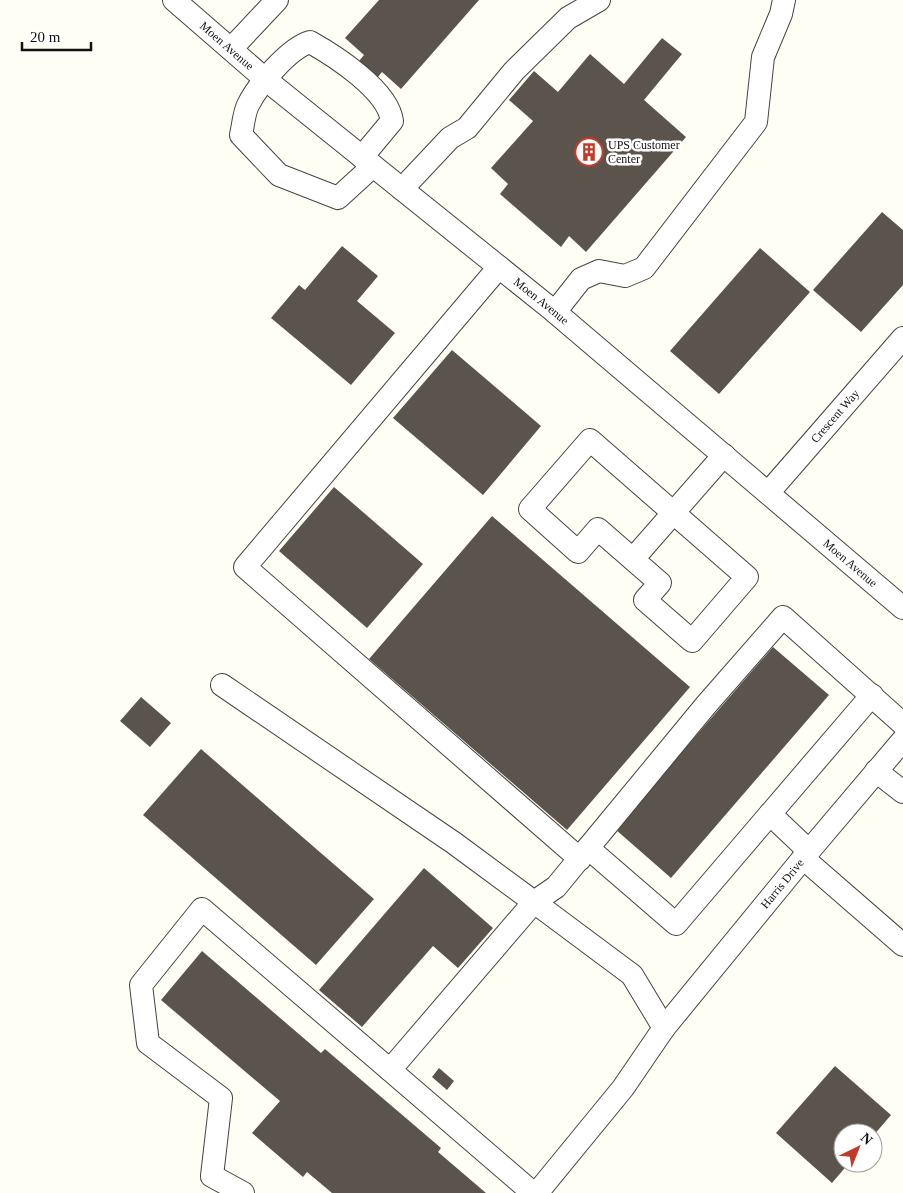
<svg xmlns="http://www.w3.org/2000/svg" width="903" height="1193" font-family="Georgia,serif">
	<rect width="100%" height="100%" fill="#fffef5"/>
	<path fill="#5a544d" d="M 379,0 L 479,0 L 401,89 L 382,72 L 377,78 L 359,61 L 364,55 L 345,38 Z
		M 662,38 L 682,54 L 644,100 L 686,137 L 586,252 L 569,236 L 561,247 L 500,194 L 508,184 L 491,168 L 533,121 L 509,100 L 534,71 L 558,92 L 590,54 L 624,84 Z
		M 882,212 L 903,230 L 903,285 L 861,332 L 813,290 Z
		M 342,246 L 378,276 L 357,301 L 395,333 L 351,385 L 271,318 L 299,285 L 305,290 Z
		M 760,248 L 810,292 L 719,394 L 670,351 Z
		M 452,350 L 541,426 L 483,495 L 393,418 Z
		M 334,487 L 423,564 L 367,628 L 279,551 Z
		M 492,516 L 690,687 L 567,830 L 369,659 Z
		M 773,647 L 829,695 L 671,878 L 615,829 Z
		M 141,697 L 171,723 L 150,747 L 120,721 Z
		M 201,749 L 374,899 L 316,965 L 143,815 Z
		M 424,868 L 493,928 L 458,968 L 433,946 L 362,1027 L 319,990 Z
		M 202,951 L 321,1053 L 325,1049 L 441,1148 L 438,1152 L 486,1193 L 332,1193 L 307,1172 L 303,1177 L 252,1133 L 280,1101 L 161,1000 Z
		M 835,1066 L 891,1115 L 873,1136 L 873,1133 L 843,1133 L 843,1163 L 849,1163 L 832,1183 L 776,1133 Z
		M 439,1068 L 454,1081 L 447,1090 L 432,1077 Z"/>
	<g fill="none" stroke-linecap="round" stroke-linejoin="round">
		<defs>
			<g id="minor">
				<path id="s1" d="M 174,0 L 265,79 L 555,312 L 903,608"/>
				<path d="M 231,49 L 277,0"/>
				<path d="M 362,157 L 392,121 C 388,90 335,56 310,42 C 289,48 258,85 248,105 C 244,113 243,126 241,135 L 279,175 L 338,198 L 373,166"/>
				<path d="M 402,189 L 450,138 L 467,128 L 514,71 L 568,18 L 599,0"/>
				<path d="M 499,267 L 245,567 L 580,859"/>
				<path d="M 555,312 L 581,279 L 599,271 L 625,276 L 644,268 L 756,122 L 763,57 L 781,14 L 784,0"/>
				<path d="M 590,440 L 747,577 L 692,641 L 645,600 L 660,583 L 598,529 L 578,552 L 530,509 Z"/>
				<path id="s2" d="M 768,493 L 903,338"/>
				<path d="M 633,559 L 724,455"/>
				<path d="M 222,685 L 454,843 L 534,902 L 556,887 L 588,848"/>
				<path d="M 876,771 L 903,792"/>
				<path d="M 770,814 L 872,695"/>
				<path d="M 809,851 L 770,814 L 676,924 L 588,848 L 706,705 L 783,617 L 903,724"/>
				<path d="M 803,858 L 903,945"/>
				<path d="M 243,1193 L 212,1176 L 221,1098 L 148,1043 L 141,985 L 202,909 L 390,1070"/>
				<path d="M 533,1193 L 390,1070 L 534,902 L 632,975 L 664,1028"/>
				<path id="s3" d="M 537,1193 L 623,1088 L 664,1028 L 809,851 L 903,740"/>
			</g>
		</defs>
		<use href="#minor" stroke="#444" stroke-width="24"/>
		<use href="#minor" stroke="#fff" stroke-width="22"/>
	</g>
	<defs>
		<symbol id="building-ring" viewBox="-11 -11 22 22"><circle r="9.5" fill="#fff" stroke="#c03b29" stroke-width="1.5"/><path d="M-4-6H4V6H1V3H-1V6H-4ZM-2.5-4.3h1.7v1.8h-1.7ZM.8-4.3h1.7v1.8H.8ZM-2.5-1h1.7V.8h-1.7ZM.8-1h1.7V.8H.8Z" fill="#c03b29"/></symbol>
	</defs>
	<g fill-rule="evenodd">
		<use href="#building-ring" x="573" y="136" width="32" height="32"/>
	</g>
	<g text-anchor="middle" stroke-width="5" stroke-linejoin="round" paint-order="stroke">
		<g font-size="12" fill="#111" stroke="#fff">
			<text dy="4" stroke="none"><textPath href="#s1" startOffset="70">Moen Avenue</textPath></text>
			<text dy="4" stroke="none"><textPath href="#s1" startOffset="475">Moen Avenue</textPath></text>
			<text dy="4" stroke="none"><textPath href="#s2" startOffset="102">Crescent Way</textPath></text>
			<text dy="4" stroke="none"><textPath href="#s1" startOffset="880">Moen Avenue</textPath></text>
			<text dy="4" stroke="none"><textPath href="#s3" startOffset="395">Harris Drive</textPath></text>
		</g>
		<g font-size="12" fill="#111" stroke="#fff" text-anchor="start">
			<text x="608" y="149">UPS Customer<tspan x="608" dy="14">Center</tspan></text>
		</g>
	</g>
	<g transform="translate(858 1148) rotate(43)"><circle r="24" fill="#ffffff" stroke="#a0a0a0"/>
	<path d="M0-4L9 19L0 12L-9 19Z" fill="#c03b29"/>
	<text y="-8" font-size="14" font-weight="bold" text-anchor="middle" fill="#111111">N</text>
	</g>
	<path d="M22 42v8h69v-8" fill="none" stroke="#111111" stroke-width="2.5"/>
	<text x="30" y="42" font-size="15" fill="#111111" stroke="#ffffff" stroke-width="4" paint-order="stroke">20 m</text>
</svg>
